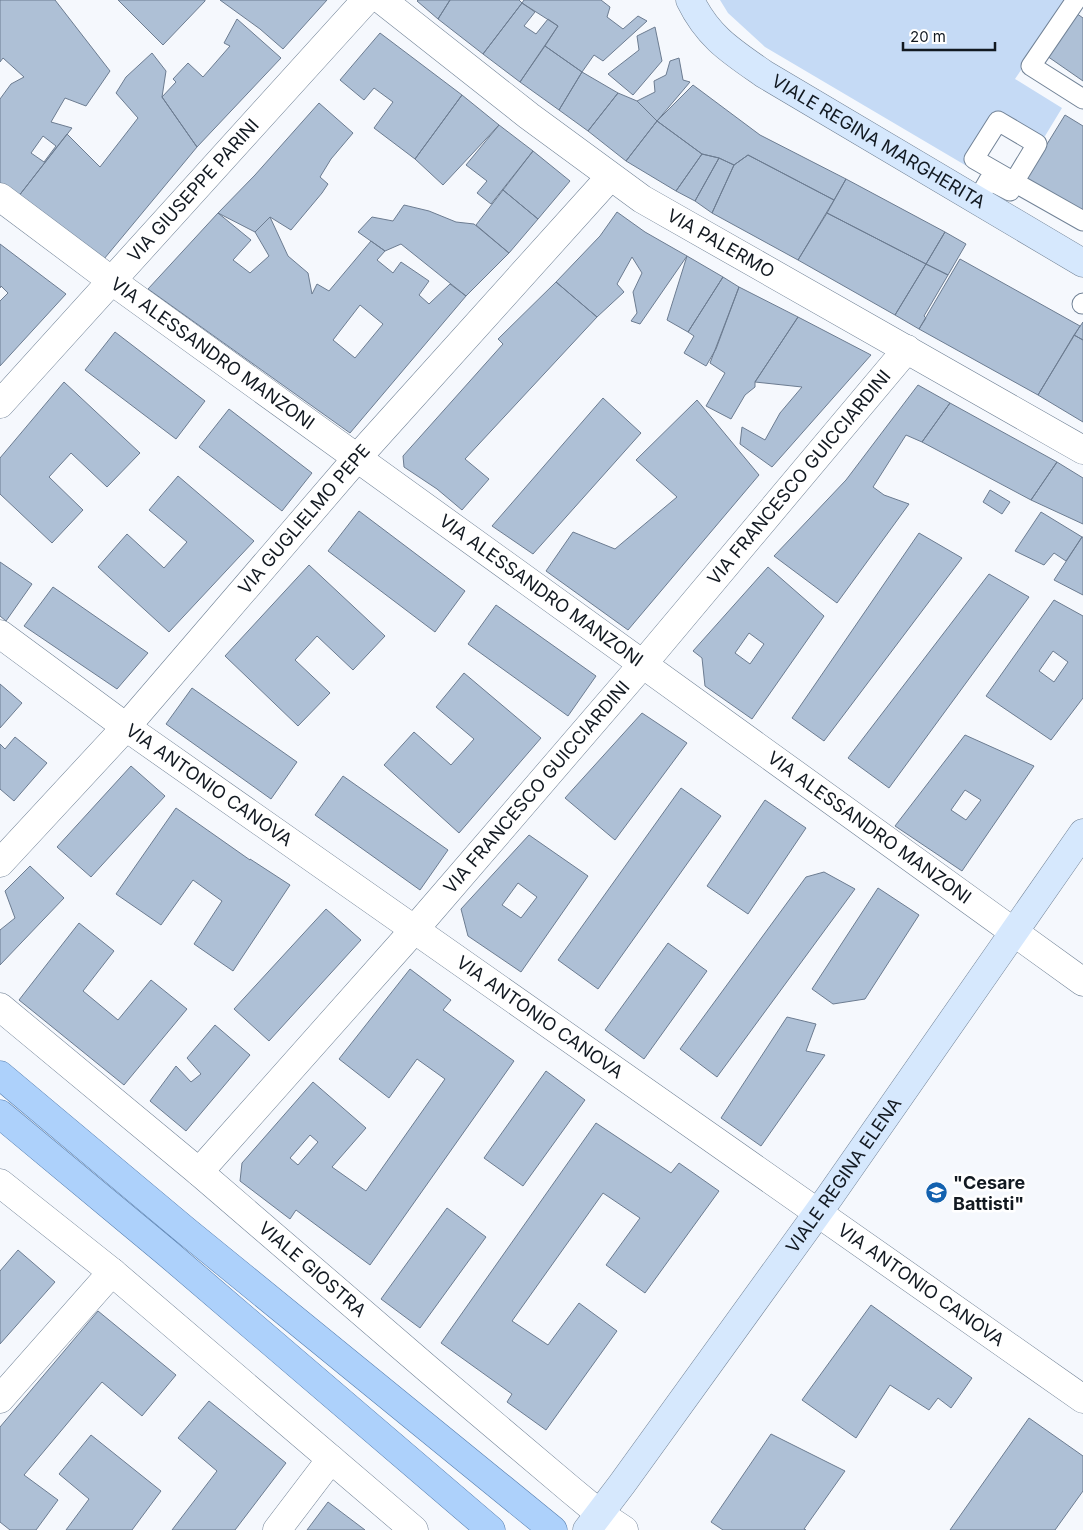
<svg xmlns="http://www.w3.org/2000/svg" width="1083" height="1530" font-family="Inter,sans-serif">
	<rect width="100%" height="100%" fill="#f5f8fd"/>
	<path fill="#c5daf5" d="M 720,0 L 1068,0 L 1015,79 L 1062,108 L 1042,141 L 997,112 L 965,165 L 765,47 L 728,13 Z"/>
	<path fill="#aec0d6" stroke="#6c7c91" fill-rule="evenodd" d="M 0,0 L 55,0 L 110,71 L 86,106 L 65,98 L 51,122 L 72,128 L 18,197 L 0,184 L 0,99 L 11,84 L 24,77 L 3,58 L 0,62 ZM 43,136 L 56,146 L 44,162 L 31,153 Z
		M 118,0 L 205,0 L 205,1 L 163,45 Z
		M 220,0 L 327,0 L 283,49 L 260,29 Z
		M 418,0 L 450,0 L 438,19 L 417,1 Z
		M 450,0 L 519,0 L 522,3 L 483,54 L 438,19 Z
		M 524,0 L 601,0 L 610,7 L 607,17 L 623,29 L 638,16 L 647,21 L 603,61 L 594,55 L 582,72 L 545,46 L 558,26 L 522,3 Z
		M 522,3 L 535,12 L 524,26 L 536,34 L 548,19 L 558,26 L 520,82 L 483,54 Z
		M 1076,13 L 1083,18 L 1083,81 L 1047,56 Z
		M 237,19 L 281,58 L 197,147 L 162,97 L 176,82 L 173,79 L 188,63 L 203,77 L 230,46 L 224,43 Z
		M 655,27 L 662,61 L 633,95 L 608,74 L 639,50 L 637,36 Z
		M 380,33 L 462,95 L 415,159 L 374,128 L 393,102 L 374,88 L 364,100 L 340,80 Z
		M 545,46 L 582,72 L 559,110 L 520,82 Z
		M 152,53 L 166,71 L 162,97 L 197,147 L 104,259 L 18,197 L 67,134 L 100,167 L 138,118 L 116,93 L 126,77 Z
		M 679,58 L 683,80 L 690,82 L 657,121 L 637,101 L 655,92 L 654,81 L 666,75 L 670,61 Z
		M 582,72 L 618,93 L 588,131 L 559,110 Z
		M 693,85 L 760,135 L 846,179 L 834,200 L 748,155 L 734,165 L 719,158 L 702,154 L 657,121 Z
		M 618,93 L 637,101 L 657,121 L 626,161 L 588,131 Z
		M 462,95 L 499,125 L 443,185 L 415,159 Z
		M 319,103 L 353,133 L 331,159 L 320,177 L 328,184 L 322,193 L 291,230 L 270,217 L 255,232 L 218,213 L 255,175 Z
		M 1065,115 L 1083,126 L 1083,218 L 1023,183 Z
		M 657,121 L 702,154 L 676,191 L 626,161 Z
		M 499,125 L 533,151 L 491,204 L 477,193 L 487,181 L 466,165 Z
		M 533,151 L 570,181 L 538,219 L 503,190 Z
		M 702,154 L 719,158 L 695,201 L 676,191 Z
		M 748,155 L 834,200 L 798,260 L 712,213 L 734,165 Z
		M 719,158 L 734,165 L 712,213 L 695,201 Z
		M 846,179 L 945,232 L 926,264 L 827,213 Z
		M 503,190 L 538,219 L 509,253 L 476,225 Z
		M 404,205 L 429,211 L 456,222 L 474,224 L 509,253 L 466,296 L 401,244 L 385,251 L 358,232 L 372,217 L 393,221 Z
		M 617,212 L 645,232 L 687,256 L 640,324 L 631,321 L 637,313 L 633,292 L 642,273 L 632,257 L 617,284 L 624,292 L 597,317 L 556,282 L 600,236 Z
		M 218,213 L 251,240 L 233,260 L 250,273 L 269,256 L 255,232 L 270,217 L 288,256 L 308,273 L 312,294 L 317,284 L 329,291 L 371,241 L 385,251 L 377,260 L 393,273 L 401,262 L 429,281 L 419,295 L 429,304 L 450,284 L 466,296 L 350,433 L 148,289 ZM 360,305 L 383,324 L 355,358 L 333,340 Z
		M 827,213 L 926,264 L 895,315 L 798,260 Z
		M 945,232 L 966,244 L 948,275 L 926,264 Z
		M 0,244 L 66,294 L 0,366 L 0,301 L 8,293 L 1,286 L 0,288 Z
		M 687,256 L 723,277 L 688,332 L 667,320 Z
		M 960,259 L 1080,326 L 1038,395 L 919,329 Z
		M 926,264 L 948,275 L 924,316 L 926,318 L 919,329 L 895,315 Z
		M 723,277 L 739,287 L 716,349 L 706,366 L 684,353 L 694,336 L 688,332 Z
		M 556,282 L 597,317 L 465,459 L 489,479 L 462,510 L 437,489 L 404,467 L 403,456 L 503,344 L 498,339 Z
		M 739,287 L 798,317 L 755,382 L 755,387 L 745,395 L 731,419 L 706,406 L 725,373 L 710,363 Z
		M 798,317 L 871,355 L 772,467 L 740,444 L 742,427 L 765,440 L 780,413 L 802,387 L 755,382 Z
		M 1083,322 L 1083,340 L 1074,335 Z
		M 115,332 L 205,401 L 176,439 L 85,370 Z
		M 1074,335 L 1083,340 L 1083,422 L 1038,395 Z
		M 64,382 L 140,453 L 107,487 L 71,453 L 49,477 L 83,510 L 52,543 L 0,494 L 0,458 Z
		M 918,385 L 950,403 L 922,442 L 906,435 L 873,487 L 884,495 L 909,504 L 837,603 L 774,556 L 846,480 Z
		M 603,398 L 641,433 L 533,554 L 492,526 Z
		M 697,400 L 759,475 L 628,630 L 546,571 L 573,532 L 615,549 L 677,497 L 636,460 Z
		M 950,403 L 1057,462 L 1031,500 L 922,442 Z
		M 229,409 L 312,473 L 282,511 L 199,447 Z
		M 1057,462 L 1083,478 L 1083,524 L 1031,500 Z
		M 178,476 L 254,541 L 169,632 L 98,567 L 127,534 L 164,568 L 187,542 L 149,510 Z
		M 990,490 L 1010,502 L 1002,514 L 983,502 Z
		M 359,511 L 465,591 L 435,632 L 328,551 Z
		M 1041,512 L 1082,537 L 1066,561 L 1054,553 L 1044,565 L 1015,551 Z
		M 919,533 L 962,558 L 824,741 L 792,718 Z
		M 1082,537 L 1083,537 L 1083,595 L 1054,580 Z
		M 0,562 L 32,584 L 6,621 L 0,616 Z
		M 309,565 L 385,636 L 353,670 L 317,636 L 295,660 L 330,693 L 298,726 L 225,656 Z
		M 768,567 L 824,616 L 752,719 L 705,686 L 702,658 L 693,651 ZM 749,633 L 764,644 L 750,664 L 735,653 Z
		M 989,574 L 1029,597 L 889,788 L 848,758 Z
		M 53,587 L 148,653 L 117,689 L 24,626 Z
		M 1054,600 L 1083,616 L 1083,698 L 1051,740 L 986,696 ZM 1053,651 L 1068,662 L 1054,682 L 1039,671 Z
		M 496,605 L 596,676 L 568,716 L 468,644 Z
		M 464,673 L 541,738 L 459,833 L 384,765 L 414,732 L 451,765 L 474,739 L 436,707 Z
		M 0,684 L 22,703 L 0,728 Z
		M 192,688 L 297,762 L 271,799 L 166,724 Z
		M 642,713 L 687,743 L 615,840 L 565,798 Z
		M 965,735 L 1034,766 L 962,871 L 895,826 ZM 965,790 L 981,800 L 966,820 L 951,810 Z
		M 15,737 L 47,763 L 14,801 L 0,789 L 0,744 L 5,749 Z
		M 131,766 L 165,796 L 91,877 L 57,847 Z
		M 343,776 L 448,850 L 420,890 L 315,815 Z
		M 681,788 L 721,816 L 598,989 L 558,960 Z
		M 765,800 L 806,828 L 748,914 L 707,886 Z
		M 176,808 L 250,860 L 250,859 L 290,885 L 233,971 L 194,944 L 222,901 L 193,880 L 161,925 L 116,894 Z
		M 529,835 L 588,876 L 521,972 L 468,936 L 461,909 ZM 518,883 L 537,897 L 521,918 L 502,905 Z
		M 30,866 L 64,898 L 0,965 L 0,930 L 15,918 L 5,891 Z
		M 824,872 L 855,889 L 717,1077 L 680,1049 L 806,877 Z
		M 878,888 L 919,915 L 865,999 L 833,1004 L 812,989 Z
		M 326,909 L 361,940 L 269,1041 L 234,1009 Z
		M 79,923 L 114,951 L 83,991 L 118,1020 L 151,980 L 187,1009 L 124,1085 L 19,1000 Z
		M 668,943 L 707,971 L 644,1059 L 605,1030 Z
		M 410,969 L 451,1000 L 443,1010 L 514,1061 L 370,1265 L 296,1210 L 290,1219 L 240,1181 L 242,1163 L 313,1082 L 366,1128 L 332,1167 L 366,1191 L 445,1079 L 417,1059 L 389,1098 L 339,1059 ZM 310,1135 L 318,1142 L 298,1165 L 290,1158 Z
		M 787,1017 L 816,1024 L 806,1051 L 825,1055 L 761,1146 L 721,1118 Z
		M 215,1025 L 250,1055 L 186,1131 L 150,1101 L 176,1066 L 191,1082 L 201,1074 L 187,1058 Z
		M 546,1071 L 585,1100 L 523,1186 L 484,1158 Z
		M 596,1123 L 671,1173 L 679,1163 L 719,1191 L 645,1293 L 606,1265 L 640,1218 L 603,1193 L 512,1321 L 548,1345 L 579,1303 L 617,1331 L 546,1430 L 507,1402 L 512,1394 L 441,1343 Z
		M 447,1208 L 486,1237 L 420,1328 L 381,1299 Z
		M 18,1250 L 55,1282 L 0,1344 L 0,1271 Z
		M 871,1305 L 972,1378 L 951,1408 L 938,1398 L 929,1410 L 890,1385 L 856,1438 L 802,1400 Z
		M 98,1311 L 176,1375 L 142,1416 L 102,1382 L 24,1475 L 58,1500 L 36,1530 L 10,1530 L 0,1522 L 0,1427 Z
		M 209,1401 L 286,1463 L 235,1530 L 172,1530 L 217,1471 L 178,1438 Z
		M 1029,1418 L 1083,1456 L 1083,1491 L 1055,1530 L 950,1530 Z
		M 771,1434 L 845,1471 L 804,1529 L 806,1530 L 723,1530 L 711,1522 Z
		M 91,1435 L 161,1491 L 132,1530 L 66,1530 L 89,1499 L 59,1474 Z
		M 328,1502 L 365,1530 L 307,1530 Z"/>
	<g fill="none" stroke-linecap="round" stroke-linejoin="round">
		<defs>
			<path id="lane" d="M 1076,0 L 1031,66 L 1083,99
				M 1014,182 L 974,159 L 998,121 L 1037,144 L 1014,182 L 1083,221
				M 977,201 L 989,180 L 1010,191
				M 1082,304 L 1083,303"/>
			<g id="street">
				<path id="s1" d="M 382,0 L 529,116 L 642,199 L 1083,450"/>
				<path id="s2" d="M 0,197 L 112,281 L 1083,982"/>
				<path id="s3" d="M 0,404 L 366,0"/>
				<path id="s4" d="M 0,634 L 126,727 L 1083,1399"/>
				<path id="s5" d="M 0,863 L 126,727 L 357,458 L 610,177"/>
				<path id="s6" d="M 0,1007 L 199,1172 L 429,1370 L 571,1490 L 600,1514 L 624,1530"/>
				<path id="s7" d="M 199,1172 L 414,930 L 642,665 L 907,349"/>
				<path d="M 0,1183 L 112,1272 L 414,1530"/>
				<path d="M 0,1399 L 112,1272"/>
				<path d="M 277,1530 L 331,1459"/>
			</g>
			<g id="secondary">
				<path id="s8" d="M 690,0 C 708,37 731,51 764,74 L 1083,263"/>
				<path id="s9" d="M 587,1530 L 622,1484 L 830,1196 L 1083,833"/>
			</g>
			<path id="primary" d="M 0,1075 L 185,1230 L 553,1530
				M 0,1114 L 166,1252 L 491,1530"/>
		</defs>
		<use href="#lane" stroke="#718296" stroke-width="21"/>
		<use href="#street" stroke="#718296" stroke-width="29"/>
		<use href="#secondary" stroke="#718296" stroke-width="29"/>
		<use href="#primary" stroke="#537cad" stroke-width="29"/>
		<use href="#lane" stroke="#fff" stroke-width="19"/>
		<use href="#street" stroke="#fff" stroke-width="28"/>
		<use href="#secondary" stroke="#d6e8fd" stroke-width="28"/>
		<use href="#primary" stroke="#add1fb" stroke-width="28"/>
	</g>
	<defs>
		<symbol id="school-disc" viewBox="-11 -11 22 22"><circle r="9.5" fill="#1261af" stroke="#fff"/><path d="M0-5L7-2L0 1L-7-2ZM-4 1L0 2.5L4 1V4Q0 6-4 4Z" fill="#fff"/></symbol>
	</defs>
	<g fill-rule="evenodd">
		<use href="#school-disc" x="924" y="1180" width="25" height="25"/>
	</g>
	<g text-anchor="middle" stroke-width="5" stroke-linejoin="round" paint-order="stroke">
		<g font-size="18" fill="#121921" stroke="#fff">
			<text dy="6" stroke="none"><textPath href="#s8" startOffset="239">VIALE REGINA MARGHERITA</textPath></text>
			<text dy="6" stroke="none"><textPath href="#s3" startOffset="288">VIA GIUSEPPE PARINI</textPath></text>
			<text dy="6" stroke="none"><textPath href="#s1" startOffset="418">VIA PALERMO</textPath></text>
			<text dy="6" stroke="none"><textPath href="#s2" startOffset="264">VIA ALESSANDRO MANZONI</textPath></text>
			<text dy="6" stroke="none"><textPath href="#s7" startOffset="918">VIA FRANCESCO GUICCIARDINI</textPath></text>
			<text dy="6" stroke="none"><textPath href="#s5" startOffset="459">VIA GUGLIELMO PEPE</textPath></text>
			<text dy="6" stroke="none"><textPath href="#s2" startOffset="669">VIA ALESSANDRO MANZONI</textPath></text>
			<text dy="6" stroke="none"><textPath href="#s4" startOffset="258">VIA ANTONIO CANOVA</textPath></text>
			<text dy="6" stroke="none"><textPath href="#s7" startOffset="512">VIA FRANCESCO GUICCIARDINI</textPath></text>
			<text dy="6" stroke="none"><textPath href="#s2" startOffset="1074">VIA ALESSANDRO MANZONI</textPath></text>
			<text dy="6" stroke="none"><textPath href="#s4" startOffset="662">VIA ANTONIO CANOVA</textPath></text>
			<text dy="6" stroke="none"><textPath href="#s9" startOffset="438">VIALE REGINA ELENA</textPath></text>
			<text dy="6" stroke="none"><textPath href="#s6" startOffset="408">VIALE GIOSTRA</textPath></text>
			<text dy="6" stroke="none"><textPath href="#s4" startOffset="1128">VIA ANTONIO CANOVA</textPath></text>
		</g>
		<g font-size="18" font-weight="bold" fill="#121921" stroke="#fff" text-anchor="start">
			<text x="953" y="1189">"Cesare<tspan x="953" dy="21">Battisti"</tspan></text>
		</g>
	</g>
	<path d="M903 42v8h92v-8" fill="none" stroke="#121921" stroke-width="2.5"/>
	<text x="910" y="42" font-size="15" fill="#121921" stroke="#ffffff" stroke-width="4" paint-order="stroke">20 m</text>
</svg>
